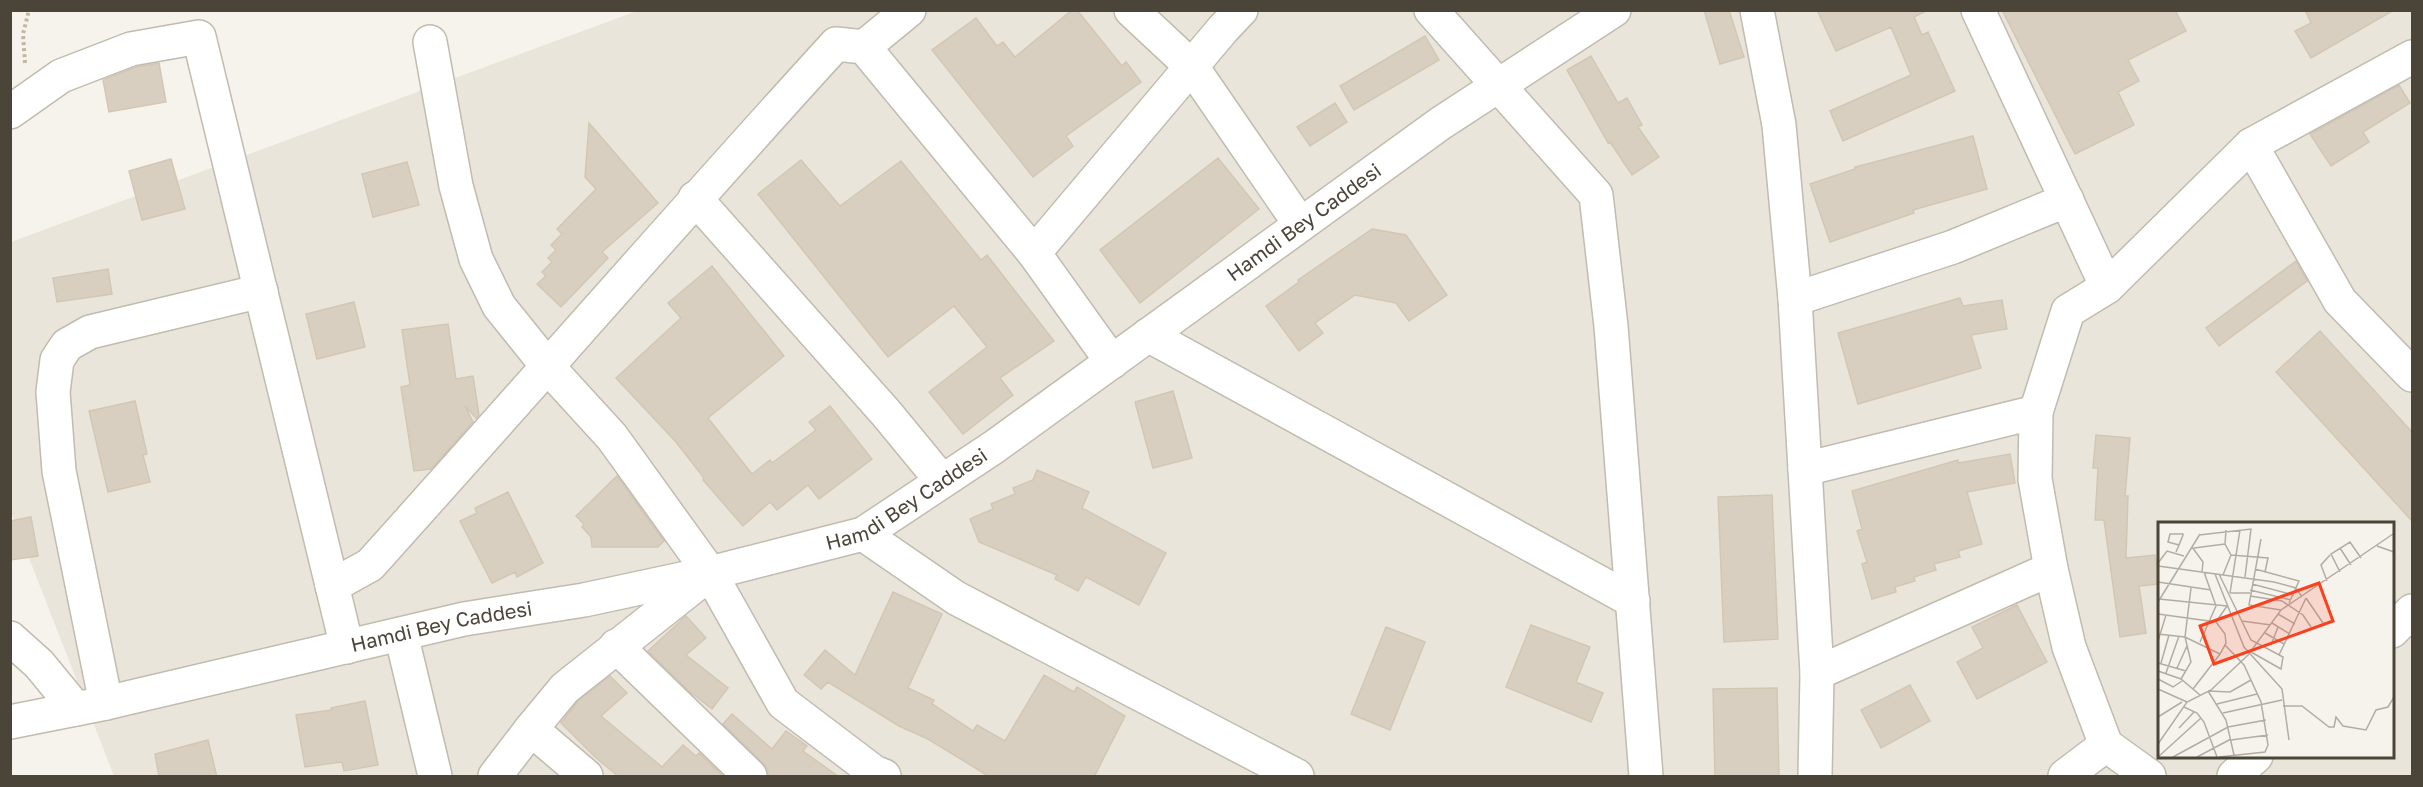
<svg xmlns="http://www.w3.org/2000/svg" width="2423" height="787" font-family="'Golos Text',sans-serif">
	<rect width="100%" height="100%" fill="#f6f3ec"/>
	<path fill="#eae5da" fill-rule="evenodd" d="M 637,11 L 2412,11 L 2412,776 L 114,776 L 11,512 L 11,242 ZM 2159,523 L 2392,523 L 2392,756 L 2159,756 Z"/>
	<path fill="#d8cfc1" stroke="#d3c7b4" stroke-width="1.5" d="M 1072,10 L 1077,10 L 1122,66 L 1126,62 L 1141,82 L 1066,136 L 1073,146 L 1033,177 L 932,50 L 976,18 L 997,46 L 1003,42 L 1015,57 Z
		M 1704,10 L 1729,10 L 1744,57 L 1720,64 Z
		M 1817,10 L 1928,10 L 1914,17 L 1922,35 L 1928,32 L 1955,91 L 1843,141 L 1830,111 L 1911,75 L 1891,27 L 1836,51 Z
		M 2002,10 L 2175,10 L 2186,31 L 2128,60 L 2139,81 L 2118,92 L 2134,125 L 2075,154 Z
		M 2305,10 L 2394,10 L 2311,58 L 2295,31 L 2311,23 Z
		M 1425,36 L 1439,60 L 1354,110 L 1340,86 Z
		M 1591,56 L 1618,103 L 1627,98 L 1642,125 L 1638,127 L 1659,157 L 1632,175 L 1610,142 L 1608,143 L 1567,70 Z
		M 159,63 L 166,102 L 109,112 L 103,80 L 136,67 Z
		M 2399,85 L 2410,103 L 2363,132 L 2369,142 L 2331,166 L 2310,134 Z
		M 1335,103 L 1347,122 L 1310,146 L 1297,127 Z
		M 589,123 L 658,203 L 602,252 L 608,258 L 561,307 L 537,284 L 546,276 L 542,272 L 552,262 L 548,258 L 556,250 L 551,245 L 562,234 L 557,229 L 596,189 L 585,177 Z
		M 1973,136 L 1987,189 L 1913,210 L 1914,213 L 1830,242 L 1810,184 L 1855,169 L 1855,167 Z
		M 1218,158 L 1259,209 L 1140,303 L 1100,250 Z
		M 171,159 L 185,209 L 142,220 L 129,171 Z
		M 801,160 L 840,206 L 901,161 L 981,260 L 987,255 L 1054,341 L 1000,378 L 1013,395 L 963,434 L 929,392 L 987,347 L 954,306 L 888,357 L 758,194 Z
		M 407,162 L 419,205 L 373,217 L 362,174 Z
		M 1372,229 L 1406,235 L 1447,295 L 1409,321 L 1396,303 L 1355,295 L 1315,323 L 1323,333 L 1299,351 L 1266,306 L 1299,282 L 1298,280 Z
		M 2296,261 L 2307,281 L 2219,346 L 2206,328 Z
		M 712,266 L 784,356 L 708,418 L 752,474 L 770,460 L 772,463 L 816,430 L 809,422 L 830,406 L 872,459 L 819,499 L 808,485 L 777,510 L 770,502 L 743,526 L 703,480 L 704,478 L 676,442 L 616,378 L 681,318 L 668,303 Z
		M 108,269 L 112,294 L 57,302 L 53,278 Z
		M 1960,298 L 1963,306 L 2002,300 L 2007,329 L 1971,335 L 1981,368 L 1858,404 L 1838,333 Z
		M 354,302 L 365,347 L 317,359 L 306,314 Z
		M 448,324 L 456,379 L 473,376 L 479,415 L 476,418 L 465,406 L 473,422 L 431,469 L 414,471 L 401,387 L 410,385 L 402,330 Z
		M 2320,331 L 2412,432 L 2412,521 L 2276,372 Z
		M 1173,391 L 1192,458 L 1153,468 L 1135,402 Z
		M 135,401 L 147,454 L 143,455 L 150,482 L 108,492 L 89,411 Z
		M 2096,435 L 2130,438 L 2125,496 L 2128,496 L 2126,558 L 2155,555 L 2159,584 L 2139,586 L 2146,633 L 2120,637 L 2104,520 L 2095,520 L 2098,468 L 2093,468 Z
		M 2010,454 L 2015,483 L 1967,492 L 1982,544 L 1958,551 L 1960,557 L 1934,564 L 1936,570 L 1914,577 L 1915,581 L 1895,587 L 1896,592 L 1872,599 L 1862,564 L 1867,562 L 1857,531 L 1862,529 L 1852,491 L 1958,460 L 1958,463 Z
		M 1037,470 L 1089,492 L 1082,508 L 1166,553 L 1139,605 L 1086,577 L 1078,591 L 1055,579 L 1057,575 L 979,542 L 970,519 L 993,509 L 991,504 L 1015,494 L 1013,488 L 1033,480 Z
		M 617,476 L 664,541 L 658,547 L 592,547 L 591,537 L 582,527 L 584,524 L 576,516 Z
		M 508,492 L 543,563 L 517,577 L 515,572 L 492,583 L 460,521 L 477,513 L 475,508 Z
		M 1772,495 L 1778,639 L 1724,642 L 1718,497 Z
		M 31,517 L 38,556 L 10,560 L 10,521 Z
		M 893,592 L 942,614 L 908,688 L 934,700 L 932,704 L 973,731 L 977,725 L 1005,741 L 1044,675 L 1074,692 L 1077,687 L 1125,716 L 1094,777 L 990,777 L 928,739 L 899,726 L 828,682 L 821,689 L 804,675 L 825,650 L 855,675 Z
		M 2017,605 L 2047,662 L 1977,699 L 1957,662 L 1983,648 L 1972,627 Z
		M 686,616 L 706,638 L 686,655 L 728,688 L 712,709 L 689,691 L 648,651 Z
		M 1531,625 L 1590,647 L 1576,682 L 1603,693 L 1591,722 L 1506,687 Z
		M 1386,627 L 1425,642 L 1390,730 L 1351,714 Z
		M 610,676 L 627,693 L 601,716 L 662,767 L 683,745 L 696,756 L 699,753 L 724,777 L 619,777 L 594,756 L 561,723 L 578,701 Z
		M 1910,685 L 1930,721 L 1881,748 L 1861,710 Z
		M 1777,688 L 1779,777 L 1715,777 L 1713,689 Z
		M 365,701 L 378,765 L 344,771 L 342,762 L 305,767 L 296,715 L 332,710 L 331,708 Z
		M 732,714 L 772,749 L 786,731 L 807,746 L 803,751 L 839,777 L 768,777 L 768,770 L 763,763 L 723,724 Z
		M 208,740 L 217,777 L 159,777 L 155,754 Z"/>
	<g fill="none" stroke-linecap="round" stroke-linejoin="round">
		<defs>
			<g id="minor">
				<path d="M 1131,10 L 1192,67 L 1300,224"/>
				<path d="M 1431,10 L 1596,195 L 1611,326 L 1646,776"/>
				<path d="M 1757,10 L 1779,125 L 1795,299 L 1817,673 L 1815,776"/>
				<path d="M 1978,10 L 2107,287"/>
				<path d="M 430,42 L 456,186 L 476,259 L 499,306 L 548,367 L 612,437 L 710,573 L 783,703 L 874,772 L 884,776"/>
				<path d="M 864,47 L 909,10"/>
				<path d="M 10,112 L 61,76 L 131,49 L 199,37 L 347,647"/>
				<path d="M 2251,145 L 2340,301 L 2412,375"/>
				<path d="M 695,198 L 886,413 L 942,481"/>
				<path d="M 1034,253 L 1223,29 L 1241,10"/>
				<path d="M 1795,299 L 1953,247 L 2067,200"/>
				<path d="M 1148,335 L 1633,601"/>
				<path d="M 1805,469 L 2036,412"/>
				<path d="M 863,534 L 956,598 L 1297,776"/>
				<path d="M 332,586 L 370,565 C 526,392 679,216 836,44 L 864,47 L 1034,253 L 1112,362"/>
				<path d="M 2392,631 L 2412,611"/>
				<path d="M 401,634 L 435,776"/>
				<path d="M 10,638 L 39,664 L 76,709"/>
				<path d="M 616,646 L 750,776"/>
				<path d="M 1817,673 L 2051,569"/>
				<path d="M 106,703 L 59,471 L 53,392 L 57,360 L 67,345 L 90,332 L 261,291"/>
				<path id="s1" d="M 10,722 L 106,703 L 464,619 L 584,600 L 710,573 L 863,534 L 994,447 L 1441,123 L 1614,10"/>
				<path d="M 531,729 L 586,776"/>
				<path d="M 495,776 L 531,729 L 565,688 L 704,578"/>
				<path d="M 2065,776 L 2106,745"/>
				<path d="M 2149,776 L 2106,745 L 2069,647 L 2051,569 L 2035,479 L 2036,412 L 2068,311 L 2107,287 L 2251,145 L 2412,57"/>
				<path d="M 2234,776 L 2256,756"/>
			</g>
		</defs>
		<use href="#minor" stroke="#c2bbae" stroke-width="36"/>
		<path stroke="#c4b79f" stroke-width="4" stroke-dasharray="3 3" stroke-linecap="butt" d="M 25,63 L 23,34 L 29,10"/>
		<use href="#minor" stroke="#fff" stroke-width="33"/>
	</g>
	<g text-anchor="middle" stroke-width="4.5" stroke-linejoin="round" paint-order="stroke">
		<g font-size="20" fill="#4b4439" stroke="#fff">
			<text dy="7" stroke="none"><textPath href="#s1" startOffset="1414">Hamdi Bey Caddesi</textPath></text>
			<text dy="7" stroke="none"><textPath href="#s1" startOffset="928">Hamdi Bey Caddesi</textPath></text>
			<text dy="7" stroke="none"><textPath href="#s1" startOffset="442">Hamdi Bey Caddesi</textPath></text>
		</g>
	</g>
	<g transform="translate(2158 522)">
		<rect width="236" height="236" fill="#f6f3ec"/>
		<path fill="none" stroke="#b2ada4" stroke-width="1.5" d="M 68,8 L 67,22 L 73,33M 41,13 L 93,7 L 87,55M 103,17 L 91,83 L 123,88M 219,24 L 236,30M 34,25 L 45,40 L 44,50M 36,26 L 67,22M 182,26 L 193,43M 18,30 L 21,23 L 25,13 L 25,12 L 12,12 L 10,20 L 21,23M 73,33 L 110,36 L 107,50M 0,41 L 9,29 L 26,34M 0,44 L 116,60 L 138,66 L 144,75M 97,47 L 141,59 L 131,81M 182,50 L 173,32 L 192,20 L 203,36M 57,52 L 86,125 L 124,167 L 131,218M 61,52 L 93,118 L 125,135 L 123,147 L 93,130M 65,53 L 73,33M 169,59 L 163,43 L 172,33M 0,60 L 53,68M 94,62 L 136,73M 92,68 L 133,78M 72,71 L 82,8M 72,71 L 92,71M 92,74 L 124,79 L 145,93 L 153,105M 148,76 L 165,101M 1,77 L 69,84M 0,80 L 42,12M 0,92 L 58,100 L 67,112 L 68,121 L 62,132 L 35,167M 120,92 L 137,102M 84,99 L 113,103M 58,100 L 69,84M 114,101 L 132,112M 107,111 L 126,122M 0,112 L 27,115 L 62,132M 0,119 L 8,93M 42,120 L 58,84 L 46,50M 113,123 L 120,105M 121,133 L 148,76M 0,141 L 28,149M 3,141 L 11,113M 19,146 L 29,124M 0,149 L 23,157 L 42,173M 8,151 L 21,114M 0,157 L 15,165 L 24,159M 23,157 L 33,140 L 27,115 L 33,66M 0,167 L 29,180M 50,169 L 68,198 L 76,233M 50,169 L 72,170 L 93,158M 59,182 L 99,172M 125,184 L 144,184 L 171,205 L 176,205 L 178,195 L 185,204 L 208,208 L 218,188 L 230,185 L 236,175M 26,185 L 39,191 L 46,200 L 59,235M 65,191 L 124,178M 0,195 L 24,180M 21,206 L 36,190M 73,218 L 110,213M 0,222 L 29,180 L 53,168 L 90,133 L 123,88 L 235,12M 0,235 L 43,196M 15,235 L 70,205 L 108,198M 39,235 L 73,217M 61,235 L 107,230 L 110,223 L 103,180 L 86,143 L 67,123"/>
		<path fill="#fc3f1d" fill-opacity="0.15" stroke="#fc3f1d" stroke-width="3" d="M 161,61 L 175,99 L 56,142 L 42,104 Z"/>
		<rect width="236" height="236" fill="none" stroke="#4b4439" stroke-width="3"/>
	</g>
	<rect width="2423" height="787" fill="none" stroke="#4b4439" stroke-width="24"/>
</svg>
